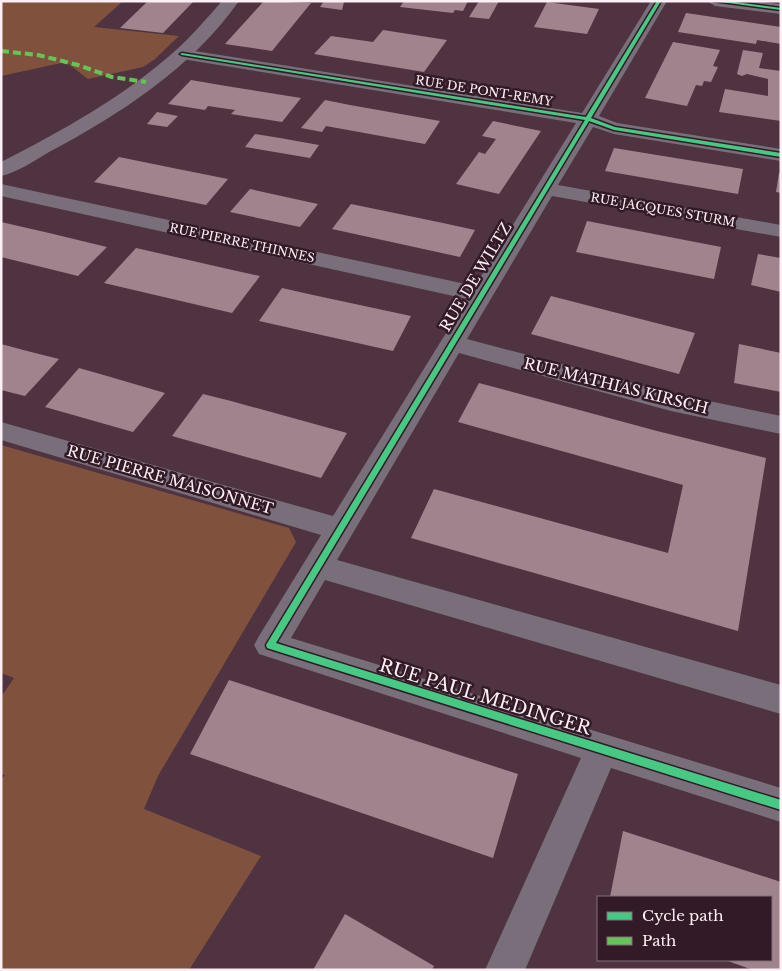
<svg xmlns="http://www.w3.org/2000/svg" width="782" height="971" font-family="'Libre Baskerville',serif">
	<rect width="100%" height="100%" fill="#4f3341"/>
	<path fill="#80523d" d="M 1,1 L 123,1 L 94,27 L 179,36 L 155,59 L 143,67 L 88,79 L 66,62 L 1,76 Z
		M 1,445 L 289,528 L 296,542 L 158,776 L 144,809 L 261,856 L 189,970 L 1,970 L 1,780 L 5,775 L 1,774 L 1,697 L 14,678 L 1,673 Z"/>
	<path fill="#9f848d" d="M 148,1 L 194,1 L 163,33 L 120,28 Z
		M 264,1 L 311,3 L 272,51 L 225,44 Z
		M 324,1 L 344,2 L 342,10 L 320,7 Z
		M 404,1 L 468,1 L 463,11 L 455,10 L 453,13 L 400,7 Z
		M 479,1 L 499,1 L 489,19 L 469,17 Z
		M 547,2 L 599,9 L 587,34 L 534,27 Z
		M 686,13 L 781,27 L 781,44 L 757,40 L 756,44 L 678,32 Z
		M 383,30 L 447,40 L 424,72 L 314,54 L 331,36 L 373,42 Z
		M 673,42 L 720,50 L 713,66 L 718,67 L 711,82 L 704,81 L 702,86 L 696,85 L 687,106 L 645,98 Z
		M 743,50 L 763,53 L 759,68 L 781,71 L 781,121 L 719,112 L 725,89 L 768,96 L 768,79 L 747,74 L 742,76 L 737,74 Z
		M 191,80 L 226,86 L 301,98 L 282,122 L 231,114 L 235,110 L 208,106 L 205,110 L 168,104 Z
		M 325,100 L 350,105 L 440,121 L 425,144 L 326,126 L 322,132 L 301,128 Z
		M 157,112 L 178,116 L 167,127 L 147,124 Z
		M 493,121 L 541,131 L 499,194 L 456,184 L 479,152 L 485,154 L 496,139 L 482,136 Z
		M 255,134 L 280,138 L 319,145 L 310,158 L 245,147 Z
		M 614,148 L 743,169 L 738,194 L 605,171 Z
		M 119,157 L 173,168 L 228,179 L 206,205 L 94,182 Z
		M 779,173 L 781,173 L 781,193 L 776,192 Z
		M 250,189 L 295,199 L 318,204 L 300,227 L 230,212 Z
		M 351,204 L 443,223 L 475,230 L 460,257 L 332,229 Z
		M 587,221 L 721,247 L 714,279 L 576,252 Z
		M 1,222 L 49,233 L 107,247 L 78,276 L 1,257 Z
		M 136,248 L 228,269 L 260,276 L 232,313 L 104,283 Z
		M 758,254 L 781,258 L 781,292 L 751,285 Z
		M 282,288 L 313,295 L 411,316 L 393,351 L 259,321 Z
		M 551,296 L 695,333 L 679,374 L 531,334 Z
		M 1,344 L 31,352 L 59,359 L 25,396 L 1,390 Z
		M 739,344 L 781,353 L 781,392 L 734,383 Z
		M 79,368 L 107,376 L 165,393 L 133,432 L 45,407 Z
		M 479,383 L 657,431 L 766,458 L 738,631 L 411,538 L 434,489 L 668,553 L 683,485 L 458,422 Z
		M 203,394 L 231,401 L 347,433 L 321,478 L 172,436 Z
		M 229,680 L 518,774 L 493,858 L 190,754 Z
		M 623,831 L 781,882 L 781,970 L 753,970 L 725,960 L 771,960 L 771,897 L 610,897 Z
		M 345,914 L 434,966 L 432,970 L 313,970 Z"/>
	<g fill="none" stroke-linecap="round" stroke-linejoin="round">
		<path fill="#796f7b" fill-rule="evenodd" d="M 651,1 L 667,1 L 599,116 L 617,123 L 781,149 L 781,161 L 614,134 L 593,127 L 558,185 L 781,225 L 781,237 L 552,196 L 467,339 L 671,393 L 781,416 L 781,434 L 671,411 L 459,353 L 337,560 L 781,685 L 781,714 L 325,580 L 291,638 L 781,788 L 781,822 L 611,768 L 525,970 L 485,970 L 581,758 L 259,654 L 254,645 L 259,636 L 321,535 L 1,440 L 1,422 L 333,516 L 467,299 L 1,196 L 1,184 L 475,286 L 576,123 L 182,59 L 176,58 L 174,54 L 176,50 L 182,49 L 582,113 Z
			M 707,1 L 756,1 L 781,4 L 781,14 L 715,6 Z"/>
		<path fill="#7d717d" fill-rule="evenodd" d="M 222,1 L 239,1 C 192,68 119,115 49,152 C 34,161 18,172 1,176 L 1,162 C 62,131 123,97 175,51 C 192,36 207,18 222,1 Z"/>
		<path stroke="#66c356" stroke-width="4" stroke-dasharray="8 4" stroke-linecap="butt" d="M 1,51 L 38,55 L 78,65 L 112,77 L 146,82"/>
		<defs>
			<path id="cycleway" d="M 657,1 L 661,1 L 591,118 L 615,127 L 781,153 L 781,157 L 614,130 L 589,121 L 276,643 L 781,800 L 781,810 L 270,649 L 267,648 L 266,645 L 585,120 L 182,55 L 180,54 L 182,53 L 586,117 Z
				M 713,1 L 728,1 L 781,8 L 781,10 Z"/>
		</defs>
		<use href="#cycleway" stroke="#321a26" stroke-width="3"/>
		<use href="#cycleway" fill="#46c982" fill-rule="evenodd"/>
	</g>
	<g text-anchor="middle" stroke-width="5" stroke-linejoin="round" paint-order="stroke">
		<g font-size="12" fill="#fdeff5" stroke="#321a26">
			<text transform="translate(484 91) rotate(9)" y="4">RUE DE PONT-REMY</text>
			<text transform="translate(663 210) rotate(10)" y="4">RUE JACQUES STURM</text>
			<text transform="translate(242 243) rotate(12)" y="4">RUE PIERRE THINNES</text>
		</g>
		<g font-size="15" fill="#fdeff5" stroke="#321a26">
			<text transform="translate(476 277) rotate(-59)" y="5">RUE DE WILTZ</text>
			<text transform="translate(616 386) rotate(14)" y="5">RUE MATHIAS KIRSCH</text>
			<text transform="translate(170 480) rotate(16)" y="5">RUE PIERRE MAISONNET</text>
		</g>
		<g font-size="18" fill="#fdeff5" stroke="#321a26">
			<text transform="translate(485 697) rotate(17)" y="6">RUE PAUL MEDINGER</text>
		</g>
	</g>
	<rect width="782" height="971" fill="none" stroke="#fdeff5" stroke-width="5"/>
	<rect x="597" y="896" width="175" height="65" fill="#321a26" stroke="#836f79"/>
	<rect x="607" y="912" width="25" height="8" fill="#46c982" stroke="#836f79"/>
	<text x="642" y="921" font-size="15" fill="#fdeff5">Cycle path</text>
	<rect x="607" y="937" width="25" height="8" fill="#66c356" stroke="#836f79"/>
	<text x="642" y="946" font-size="15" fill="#fdeff5">Path</text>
</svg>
